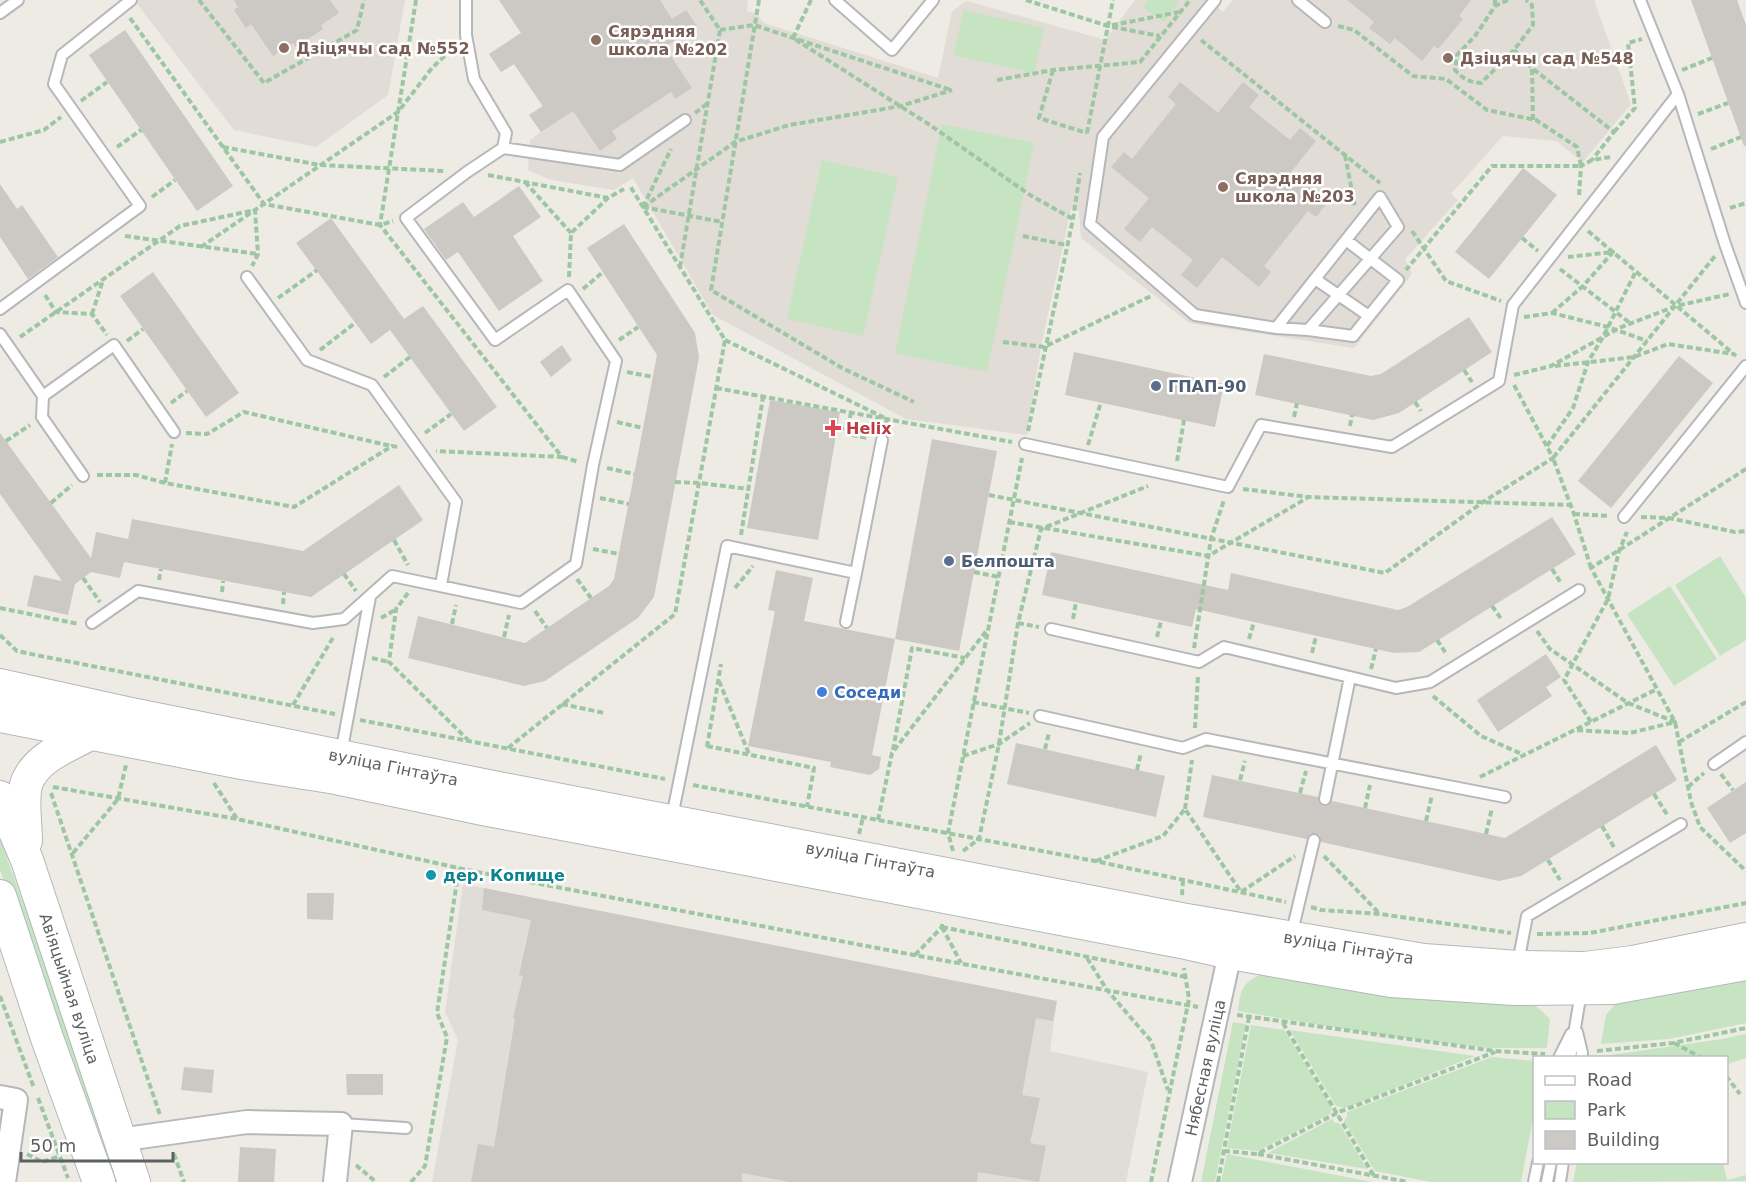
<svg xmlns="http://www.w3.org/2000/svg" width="1746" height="1182" font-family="'DejaVu Sans',sans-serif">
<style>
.industrial{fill:#e0ddd9}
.education{fill:#e1dcd5}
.green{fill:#c6e4c2}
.building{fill:#ccc8c4}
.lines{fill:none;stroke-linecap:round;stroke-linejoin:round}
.lane-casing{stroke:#b5b7bb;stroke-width:14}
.street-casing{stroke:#b5b7bb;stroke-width:26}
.secondary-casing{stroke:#b3b8bb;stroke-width:34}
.path{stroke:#9dc7a3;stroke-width:4;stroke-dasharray:6 3;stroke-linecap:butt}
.lane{stroke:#fff;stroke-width:10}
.street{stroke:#fff;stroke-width:22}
.secondary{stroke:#fff;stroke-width:32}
.education-dot{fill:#8d6e63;stroke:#fff;stroke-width:2}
.service-dot{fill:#5c6f8a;stroke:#fff;stroke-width:2}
.health-dot{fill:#e0444e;stroke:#fff;stroke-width:2}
.shop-dot{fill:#3f7fe0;stroke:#fff;stroke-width:2}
.culture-dot{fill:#0f9aa8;stroke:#fff;stroke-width:2}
.labels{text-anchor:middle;stroke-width:5;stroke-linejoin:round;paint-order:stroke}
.education-label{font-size:16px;font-weight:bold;fill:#785e54;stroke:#fff;text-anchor:start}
.service-label{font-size:16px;font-weight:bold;fill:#4e5e75;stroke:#fff;text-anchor:start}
.health-label{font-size:16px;font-weight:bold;fill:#be3a42;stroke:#fff;text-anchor:start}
.shop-label{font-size:16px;font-weight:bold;fill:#366cbe;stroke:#fff;text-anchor:start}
.street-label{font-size:16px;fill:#5c6164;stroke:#fff}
.culture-label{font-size:16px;font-weight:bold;fill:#0d838f;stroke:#fff;text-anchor:start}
</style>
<rect width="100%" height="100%" fill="#eeebe4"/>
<!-- industrial -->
<path class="industrial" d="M463,884L1057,1001L1050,1051L1148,1072L1126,1182H432L458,1040L445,1012Z"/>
<!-- education -->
<path class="education" d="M134,0H405L388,95L316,147L234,130Z
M499,0H748L747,11L756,13L764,23L938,78L952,11L967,1L1105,40L1135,0H1208L1223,12L1233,0H1594L1631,104L1583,162L1556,141L1503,136L1451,194L1458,200L1405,259L1412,274L1354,348L1189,323L1081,238L1079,211L1071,209L1041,346L1027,435L906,419L713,315L633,178L614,190L551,180L528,170L530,140L541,132L529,115L542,106L514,64L501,72L489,54L521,33Z"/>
<!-- green -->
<path class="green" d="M1148,0H1180L1164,22L1143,7Z
M964,10L1044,28L1034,73L953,55Z
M942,124L1034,143L987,372L895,353Z
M822,160L898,177L863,336L787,319Z
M1720,556L1746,598V640L1720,656L1675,585Z
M1670,586L1717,659L1674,686L1627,614Z
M0,839L125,1182H114L0,870Z
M1265,973L1389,994L1536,1006L1550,1019L1547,1048H1490L1392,1037L1238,1011C1241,988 1242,982 1265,973Z
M1746,978V1023L1669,1039L1601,1044L1606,1015L1615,1004Z
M1233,1022L1246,1024L1215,1182H1201Z
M1251,1025L1284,1030L1332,1108L1330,1114L1257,1151L1227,1148Z
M1290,1030L1475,1056L1345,1108L1336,1106Z
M1746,1034V1058L1727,1064L1726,1058L1597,1057L1722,1039Z
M1492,1057L1534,1061V1113L1521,1182H1431L1375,1171L1344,1121L1347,1117V1112Z
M1332,1119L1335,1123H1339L1367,1169L1268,1153Z
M1227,1154L1372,1182H1221Z
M1577,1162L1723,1163L1727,1180L1746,1175V1181L1573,1182Z"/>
<!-- building -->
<path class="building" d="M234,0H330L339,13L321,25L323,29L296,47L293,43L273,56L251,24L246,28L234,10L238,7Z
M499,0H660L672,19L686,10L697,26L665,47L692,88L675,99L671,92L612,131L617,139L600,151L573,111L541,132L529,115L543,106L514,64L501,72L489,54L521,33Z
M1347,0H1471L1459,16L1463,19L1438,49L1434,46L1422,61L1395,38L1390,44L1369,28L1374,22Z
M1691,0H1737L1746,25V146H1744Z
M125,30L233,186L197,211L89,55Z
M1180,82L1218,113L1243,82L1259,95L1249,107L1290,140L1300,128L1316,141L1291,172L1328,202L1316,217L1308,211L1264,266L1271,272L1259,287L1222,257L1197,288L1181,275L1193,260L1152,227L1140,242L1124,229L1149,198L1111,167L1124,152L1132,159L1176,104L1168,97Z
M1523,168L1557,195L1489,279L1455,252Z
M0,184L17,209L22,205L58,257L28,279L0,237Z
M519,186L541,217L513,236L543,281L499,311L458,252L446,260L424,229L463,202L474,217Z
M331,218L404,319L423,306L497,407L464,431L390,330L371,344L296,243Z
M624,224L695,333L699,357L654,597L638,618L545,681L524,686L408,658L418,616L525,643L609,586L614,579L657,355L587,248Z
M153,272L239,393L206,417L120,296Z
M1469,317L1492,352L1399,413L1373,420L1255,395L1264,354L1371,376L1381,374Z
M562,345L572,360L551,377L540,362Z
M1074,352L1224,384L1215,427L1065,395Z
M1679,356L1713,383L1611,508L1578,481Z
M770,400L840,412L818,540L747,528Z
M0,433L91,558L96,532L128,539L132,519L303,551L399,485L423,520L311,597L124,562L120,578L91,572L75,584L68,615L27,606L34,575L62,581L0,494Z
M932,439L997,451L959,651L895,639Z
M1552,517L1576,554L1419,652L1394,653L1196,609L1192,627L1042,595L1051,552L1228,590L1231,573L1398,610L1407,607Z
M776,570L813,578L804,621L895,639L872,755L881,757L879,769L870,775L830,767L831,762L748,746L775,611L768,610Z
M1546,654L1561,677L1546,687L1552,696L1498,732L1477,700Z
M1016,743L1165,776L1156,817L1007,784Z
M1656,745L1677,780L1521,876L1499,881L1321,842L1320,835L1315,833L1309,834L1307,839L1203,817L1212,775L1318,797V802L1323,806H1328L1332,801L1505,838Z
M1746,782V833L1730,843L1707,808Z
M484,888L1057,1001L1053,1021L1036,1018L1022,1095L1040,1098L1030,1143L1046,1146L1039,1182L978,1172L977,1182H789L742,1173V1182H471L478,1144L494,1147L515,1018H513L523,976L519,975L531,920L482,910Z
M307,893H334L333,920L307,919Z
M184,1067L214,1070L212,1093L181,1090Z
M346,1074H383V1095H347Z
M240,1147L276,1149L274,1182H238Z"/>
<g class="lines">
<!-- lane casing -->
<g class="lane-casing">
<path id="lane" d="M835,0L892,50L933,0
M1215,0L1103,137L1090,224L1195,315L1276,328L1380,197L1398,227L1308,330L1353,336L1398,280L1346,240
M1298,0L1325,22
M1640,0L1678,94L1725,244L1746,303
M0,13L18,0
M503,148L620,165L685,120
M247,277L307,360L372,385L456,502L441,585
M1315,279L1369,316
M0,309L140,206L54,84L62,55L131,0
M1276,328L1308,330
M0,334L43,396L42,417L83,476
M43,396L114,345L174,432
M1025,444L1228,487L1261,425L1392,447L1499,381L1513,305L1678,94
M1624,517L1746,366
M846,622L856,573
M92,623L138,591L313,623L344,619L392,576L521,603L576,564L593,465L616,361L568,290L495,340L406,218L467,172L503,148L506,133L474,79L466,35V0
M1051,629L1199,662L1224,647L1350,677
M1040,716L1183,748L1206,739L1505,797
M341,754L370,597
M1714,764L1746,742
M1325,799L1350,677L1396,688L1430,682L1579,590
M672,817L727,546L856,573L882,440
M1291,936L1314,840
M1518,963L1527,916L1681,824
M1577,1032L1582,1053L1581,1058
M1559,1058L1571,1034
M1570,1058L1581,992
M341,1124L406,1128
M1534,1182L1538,1162
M1547,1182L1551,1162
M1560,1182L1563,1162"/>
</g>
<!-- street casing -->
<g class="street-casing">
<g id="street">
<path d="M0,1097L16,1100L4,1182"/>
<path d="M119,1140L247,1122L341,1124L335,1182"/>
<path id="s1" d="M1180,1182L1230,953"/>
</g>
</g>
<!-- secondary casing -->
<g class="secondary-casing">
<g id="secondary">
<path id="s2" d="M0,685L127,713L488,786L1181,919L1424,960L1518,967L1585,968L1633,962L1746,939"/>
<path d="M0,716L247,764L336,778L483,809L1181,942L1230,953L1391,981L1514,989L1613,988L1746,964"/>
<path id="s3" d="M0,797L27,860L134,1182"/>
<path d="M26,841C26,824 22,802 26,785C34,758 68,746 90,734"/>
<path d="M0,896L47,1038L99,1182"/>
</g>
</g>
<!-- path -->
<path class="path" d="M199,0L264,83L357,30L364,0
M416,0L380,225L562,457L436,451
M759,0L711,290L842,368L914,402
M811,0L793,38L930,125L1030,195L1073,219
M1026,0L1108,26L1179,12
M1495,0V6
M1508,0L1495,6L1475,36L1457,55L1455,70C1463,79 1469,82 1481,83L1514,50L1533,25L1532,5L1526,0
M130,18L264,204L380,225L393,221
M1338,26L1354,30L1413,76L1446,79L1487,110L1536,120L1577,147L1581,166H1492L1406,270
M1112,27L1160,36
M720,30L754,25L951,90
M1201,40L1380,183
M1514,50L1532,68
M1053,70L1039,118L1087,133
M1682,70L1712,58
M997,80L1053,70L1140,62L1190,0
M81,101L107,82
M695,113L708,103
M1698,114L1728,103
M1533,120L1532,68L1614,132L1592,160
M1614,132L1635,108L1628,43L1642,39
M1087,133L1113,0
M0,142L44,130L61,117
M117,147L141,130
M223,147L320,165L444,171
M1711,149L1741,137
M1345,155L1355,207
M488,175L608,198
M525,182L571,233
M1579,195L1581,166L1592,160L1611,157
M152,197L175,180
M643,207L735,142L789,125L901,106L952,90
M643,207L671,149
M643,207L722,222
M1730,208L1746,203
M1412,231L1446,281L1501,301
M1588,231L1736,356
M125,236L258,254
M1023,236L1067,245
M1522,238L1538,251
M201,247L398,112L432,68L455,46
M680,267L720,30L700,0
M1560,269L1630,323
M569,277L571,233L608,198L624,189
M583,289L603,272
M45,295L56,312L92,314L107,335
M278,298L317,270
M1552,313L1583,286L1613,252L1568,257
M92,314L103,280
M1524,317L1552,313L1608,327L1647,341
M20,337L180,226L255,210L258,254L252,266
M619,340L638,327
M725,340L887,419L885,427
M127,341L143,329
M1003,342L1044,347L1151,296
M320,350L355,323
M1555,366L1634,357L1668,344L1733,354
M1464,370L1472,382
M627,372L653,377
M1514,375L1551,366L1619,328L1676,306L1730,294
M384,377L410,357
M716,388L1012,442
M1415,402L1421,411
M171,403L187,391
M851,412L847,434L868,438
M1294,417L1297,403
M617,422L643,428
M1350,426L1352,415
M838,428L848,430
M1028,431L1073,219L1080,173
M186,433L207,434L244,412L391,446
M425,433L451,414
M6,441L30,425
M1088,445L1101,402
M1547,446L1573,408L1588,362L1603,337L1636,271
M562,457L579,462
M1177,461L1184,420
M607,468L634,474
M1746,469L1591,568L1675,722L1691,802L1700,827L1746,871
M97,475H136L165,483L294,507L392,446L398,447
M675,482L699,483L749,489
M165,483L172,444
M1243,489L1308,497L1571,505
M989,495L1385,573L1483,502L1553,458L1513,383
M600,498L629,504
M51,503L72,485
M1574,514L1610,516
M1641,517L1669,518L1735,532L1746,531
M1009,522L1208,556L1307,498
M741,535L763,397
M394,540L408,565
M593,549L619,554
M1591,568L1574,514L1553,458L1715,256
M1552,569L1561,583
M974,572L999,577
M344,574L356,591
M83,578L100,602
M577,579L591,598
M159,580L161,569
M735,588L753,566
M222,592L223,581
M408,593L396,609L389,662L468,740
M283,604L284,592
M1492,606L1502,620
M0,608L79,624
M535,611L547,628
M381,618L395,610
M1073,619L1076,602
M1018,623L1039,627
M452,624L456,605
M1537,631L1550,649L1628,703L1675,722L1630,733L1574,730
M0,635L17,651L36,655L335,714
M504,637L509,615
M1157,637L1161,621
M1249,639L1254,622
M1437,640L1447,655
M1194,648L1211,539L1224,500
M1312,653L1316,636
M372,658L389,662
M1371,669L1376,649
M719,681L749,754
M1433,696L1481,736L1524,755
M973,702L1029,713
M562,704L604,713
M293,705L334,636
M360,720L665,779
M1591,722L1564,680L1608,599L1619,551L1627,532
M1195,728L1198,676
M1679,742L1746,702
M707,746L814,768L807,807
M707,747L721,664
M508,748L675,614L725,340L630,186
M1045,749L1049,733
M893,750L912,648L965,658
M963,756L999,744L1030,723
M1137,770L1141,753
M1721,774L1733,790
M1480,777L1657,689
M1240,780L1245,761
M214,783L237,819
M693,785L1095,861L1286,902
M53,787L237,819L472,871L914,955L1198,1007
M1688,787L1704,773
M51,793L160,1115
M1300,793L1306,771
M1654,794L1668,816
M1365,808L1370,785
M1185,809L1192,760
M878,820L892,753L987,630
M1426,821L1432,795
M1602,826L1615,849
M859,834L863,817
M1486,834L1492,808
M953,851L948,833L1022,458
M963,851L979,839L999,744L1018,623L1041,529L1148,486
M73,853L118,799L126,765
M1324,856L1379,913
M1548,860L1560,880
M1096,861L1163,836L1185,809L1241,892L1295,856
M1182,895L1183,880
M1311,907L1321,910L1380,914L1511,933
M942,927L1186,977
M942,927L961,963
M1537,934L1590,933L1746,903
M915,955L942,927V922
M1087,958L1107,990L1151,1041L1168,1090
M0,996L34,1088
M1237,1015L1495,1051L1545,1054
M1283,1023L1374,1176
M1674,1043L1702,1058
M1597,1051L1673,1043L1746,1028
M1726,1076L1740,1094
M38,1098L68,1178
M1224,1151L1257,1154L1339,1112L1495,1052
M27,1154L42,1162L60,1156
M174,1154L184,1182
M1258,1154L1408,1182
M356,1165L376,1182
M411,1182L425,1166L447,1037L437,1013L459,868
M1151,1182L1189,999L1184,968
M1218,1182L1249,1017"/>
<!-- lane -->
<use href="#lane" class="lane"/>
<!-- street -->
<use href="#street" class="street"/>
<!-- secondary -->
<use href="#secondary" class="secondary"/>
</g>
<!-- markers -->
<g class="education-dot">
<circle cx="596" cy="40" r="6"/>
<circle cx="284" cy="48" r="6"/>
<circle cx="1448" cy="58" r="6"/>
<circle cx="1223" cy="187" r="6"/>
</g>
<g class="service-dot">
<circle cx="1156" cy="386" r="6"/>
<circle cx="949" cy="561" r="6"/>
</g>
<path class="health-dot" d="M830 419h6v6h6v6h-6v6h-6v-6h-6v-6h6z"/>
<circle class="shop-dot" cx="822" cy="692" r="6"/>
<circle class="culture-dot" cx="431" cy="875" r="6"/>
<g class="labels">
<!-- education labels -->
<g class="education-label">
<text x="608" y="37">Сярэдняя<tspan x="608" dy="18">школа №202</tspan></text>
<text x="296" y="54">Дзіцячы сад №552</text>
<text x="1460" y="64">Дзіцячы сад №548</text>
<text x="1235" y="184">Сярэдняя<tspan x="1235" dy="18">школа №203</tspan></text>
</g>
<!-- service labels -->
<g class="service-label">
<text x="1168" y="392">ГПАП-90</text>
<text x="961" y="567">Белпошта</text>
</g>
<!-- health labels -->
<g class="health-label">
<text x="846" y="434">Helix</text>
</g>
<!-- shop labels -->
<g class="shop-label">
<text x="834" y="698">Соседи</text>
</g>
<!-- street labels -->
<g class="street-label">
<text dy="6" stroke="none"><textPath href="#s2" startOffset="402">вуліца Гінтаўта</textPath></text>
<text dy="6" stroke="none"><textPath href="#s2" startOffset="888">вуліца Гінтаўта</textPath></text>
<text dy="6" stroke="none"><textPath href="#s2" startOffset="1374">вуліца Гінтаўта</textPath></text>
<text dy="6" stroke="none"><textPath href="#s3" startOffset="204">Авіяцыйная вуліца</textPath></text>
<text dy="6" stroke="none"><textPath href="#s1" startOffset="117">Нябесная вуліца</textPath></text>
</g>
<!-- culture labels -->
<g class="culture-label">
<text x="443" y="881">дер. Копище</text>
</g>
</g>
<!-- legend -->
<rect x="1533" y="1056" width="195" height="108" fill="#ffffff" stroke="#bec0c1" stroke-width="1.5"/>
<rect x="1545" y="1076" width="30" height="9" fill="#ffffff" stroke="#bec0c1" stroke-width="1.5"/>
<text x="1587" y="1086" font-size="18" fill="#5c6164">Road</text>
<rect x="1545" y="1101" width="30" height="18" fill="#c6e4c2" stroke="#bec0c1" stroke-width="1.5"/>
<text x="1587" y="1116" font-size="18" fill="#5c6164">Park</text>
<rect x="1545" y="1131" width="30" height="18" fill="#ccc8c4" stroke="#bec0c1" stroke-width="1.5"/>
<text x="1587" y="1146" font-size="18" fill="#5c6164">Building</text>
<!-- scale -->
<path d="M21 1152v9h152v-9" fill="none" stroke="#5c6164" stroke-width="3"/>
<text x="30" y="1152" font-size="18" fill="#5c6164" stroke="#ffffff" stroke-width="4.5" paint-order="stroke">50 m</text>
</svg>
